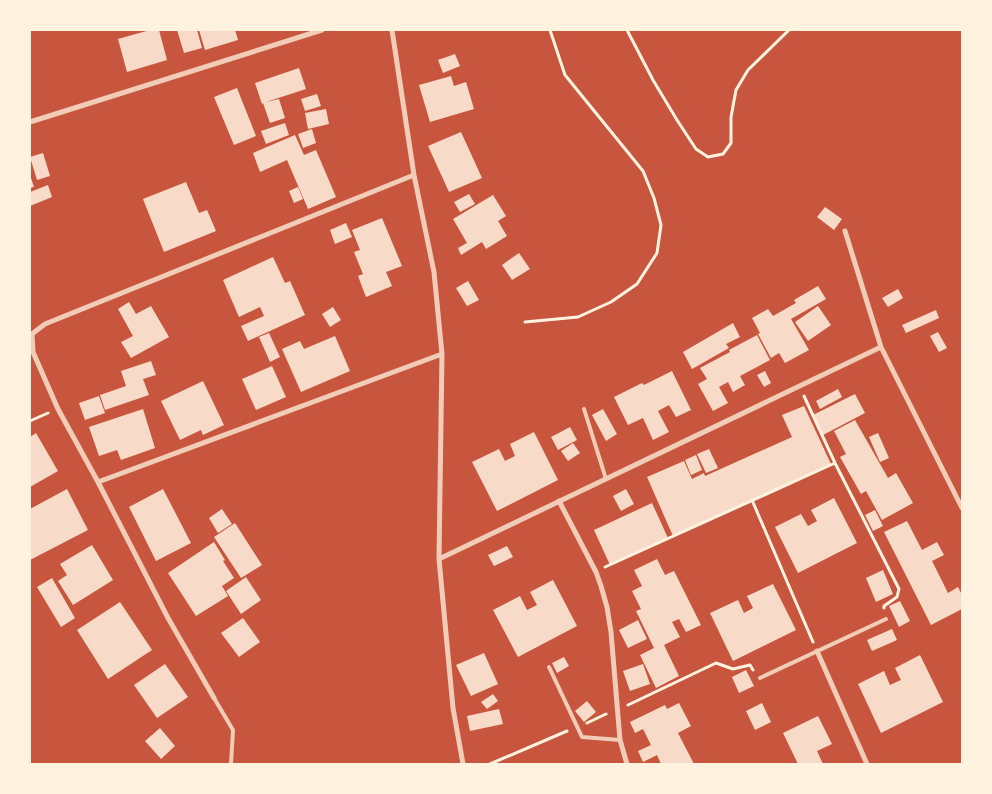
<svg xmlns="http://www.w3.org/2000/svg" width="992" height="794" font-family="'Sofia Sans Condensed',sans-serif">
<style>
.building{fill:#f7dbc8}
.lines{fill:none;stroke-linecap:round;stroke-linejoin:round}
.path{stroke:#fff3e0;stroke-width:3}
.service{stroke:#f1ccb7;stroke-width:4}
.minor{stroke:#f1ccb7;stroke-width:5}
</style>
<rect width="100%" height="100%" fill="#c8553d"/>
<!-- building -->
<path class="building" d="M150,30H159L167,60L127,72L118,39Z
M177,30H197L202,48L184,53Z
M199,30H235L238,40L205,50Z
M455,54L460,66L443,73L438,60Z
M299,68L306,89L266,102L279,99L285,118L270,123L263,103L262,104L255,83Z
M451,76L454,86L466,82L474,109L430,122L419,85Z
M237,88L256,136L234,145L214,97Z
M317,94L321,106L305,111L301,99Z
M326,109L329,124L308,129L305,113Z
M285,123L289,135L266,144L261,131Z
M312,129L316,143L303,148L298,134Z
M461,132L482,178L449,192L428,146Z
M295,135L304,155L316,150L336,197L308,209L287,160L260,172L253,153Z
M43,153L50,176L37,180L30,157Z
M30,175L34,187L30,188Z
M186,182L199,213L207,210L216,231L164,252L143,199Z
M48,185L52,197L30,206V192Z
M298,187L303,199L294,203L289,191Z
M469,194L475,204L460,212L454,202Z
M493,195L506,216L498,221L507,236L486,249L482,242L461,255L458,248L467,243L453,219Z
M825,207L842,219L834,230L817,217Z
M382,218L402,266L386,272L392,286L366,297L358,276L363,274L354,252L360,250L352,230Z
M346,223L352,237L335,244L330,230Z
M519,253L530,269L512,280L502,265Z
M273,257L285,283L290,281L305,315L248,341L241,326L264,316L260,307L239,317L223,280Z
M468,281L479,300L467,306L456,288Z
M818,286L826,299L791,319L809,350L785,363L779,353L771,358L758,334L760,333L752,318L768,309L773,316L796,303L794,300Z
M898,289L903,298L888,307L882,298Z
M129,302L136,314L151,306L169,337L131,358L121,342L133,336L118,309Z
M818,306L831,325L808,341L795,322Z
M333,307L341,320L330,327L322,314Z
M936,310L939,318L906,333L902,325Z
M733,323L740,337L726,344L729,348L692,369L683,352Z
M938,332L947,348L939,352L930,336Z
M269,333L280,357L270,362L259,337Z
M757,335L770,360L740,376L745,385L733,392L728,382L719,387L728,403L713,411L698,384L707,379L700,368L730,352L729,350Z
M335,336L350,371L301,392L282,349L300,341L304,349Z
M151,361L156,375L143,379L149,395L105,410L100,395L126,386L121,371Z
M272,366L286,397L256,410L242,379Z
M672,371L691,410L676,417L669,405L658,411L669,432L653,440L643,418L628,425L614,397L642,383L644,385Z
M765,371L771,383L764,387L757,375Z
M203,381L224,425L203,435L201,430L180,440L161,401Z
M838,389L842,397L820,409L816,401Z
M855,394L865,413L823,435L813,415Z
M99,396L105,413L85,420L79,403Z
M804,406L831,464L673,536L647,477L684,461L692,479L704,473L705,476L792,437L782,415Z
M143,409L155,448L121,460L117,450L99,456L89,427Z
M603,409L617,434L606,441L592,415Z
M855,420L888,478L896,473L913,503L882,520L866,491L861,494L840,457L846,454L834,431Z
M570,427L577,440L558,450L551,437Z
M534,432L558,480L497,511L472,462L499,449L505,461L515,456L510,444Z
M36,433L58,471L30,487V437Z
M878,433L889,458L880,462L869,437Z
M573,443L580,453L568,461L561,451Z
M709,449L718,468L706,473L697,454Z
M696,455L702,470L691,475L685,460Z
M67,489L88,530L30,560V509Z
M163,489L191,543L156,561L129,507Z
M626,489L634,504L621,511L613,496Z
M834,498L857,543L798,573L775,527L801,514L808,526L817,521L811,510Z
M652,503L668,538L610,565L594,530Z
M222,509L232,524L218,533L209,518Z
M875,510L883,526L873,531L865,515Z
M907,521L922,550L937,542L944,555L932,561L948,593L958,587L962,595V609L931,625L884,532Z
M235,523L262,565L241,578L214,537Z
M214,542L225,560L223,561L234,578L222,586L228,596L196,616L168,573Z
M92,545L113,580L73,605L58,581L67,575L60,564Z
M507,546L513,557L494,566L488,555Z
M657,559L665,575L674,571L701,625L686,632L679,619L672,622L680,637L664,645L679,676L656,688L640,655L654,648L636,611L641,609L632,591L642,586L634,570Z
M883,570L893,594L876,602L866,578Z
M246,577L261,600L241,614L226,591Z
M52,578L75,618L61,627L37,587Z
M553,580L577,626L518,657L493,610L520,596L527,610L537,605L530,592Z
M773,584L796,630L733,661L710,613L738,600L744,613L753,608L747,596Z
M900,601L910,621L899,627L889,606Z
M120,602L152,650L108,679L77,630Z
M243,618L260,642L239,657L221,633Z
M638,620L647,639L628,648L619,630Z
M892,629L897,640L872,651L867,640Z
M484,653L498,684L471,696L456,665Z
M920,655L943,702L881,733L858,684L884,671L890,685L901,680L895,668Z
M564,657L569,666L557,673L552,663Z
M165,664L188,697L157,718L134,685Z
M643,664L650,684L630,691L623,671Z
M746,670L754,686L739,693L732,677Z
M493,694L498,701L487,709L481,702Z
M587,701L596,712L584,722L575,711Z
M679,703L691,726L678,733L694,764H661L657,755L643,762L638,751L651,745L643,729L635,733L630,722L665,705L667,709Z
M762,703L771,722L755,730L746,711Z
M499,709L503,724L470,731L467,716Z
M818,716L832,744L817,751L823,764H798L783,733Z
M160,728L175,746L161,759L145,741Z"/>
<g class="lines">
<!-- path -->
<path class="path" d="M627,30L653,80L677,120L696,149L708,157L723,154L731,143V117L736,90L748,70L789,30
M525,322L578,317L611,302L637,284L657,253L661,225L654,198L643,171L565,75L550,30
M804,396L835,463L899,589L897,597L884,606V608
M30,421L48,413
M752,500L813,642
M605,567L835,463
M628,705L716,663L733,669L750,665L753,670
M587,723L606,714
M490,764L567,731"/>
<!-- service -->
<path class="service" d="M584,409L606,479
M549,667L582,737L620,740
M760,678L886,619
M214,698L233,730L231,764"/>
<!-- minor -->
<path class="minor" d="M392,30L414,175L434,272L442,354L439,559L453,708L463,764
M30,122L322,30
M845,231L881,347L962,508
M98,482L442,354
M559,501L596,572L601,586L607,607L611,632L620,740L627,764
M439,559L881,347
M817,651L867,764
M214,698L168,618L98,482L58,409L33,352L32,334L45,324L414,175"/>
</g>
<!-- border -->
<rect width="992" height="794" fill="none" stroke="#fff3e0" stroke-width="62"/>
</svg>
